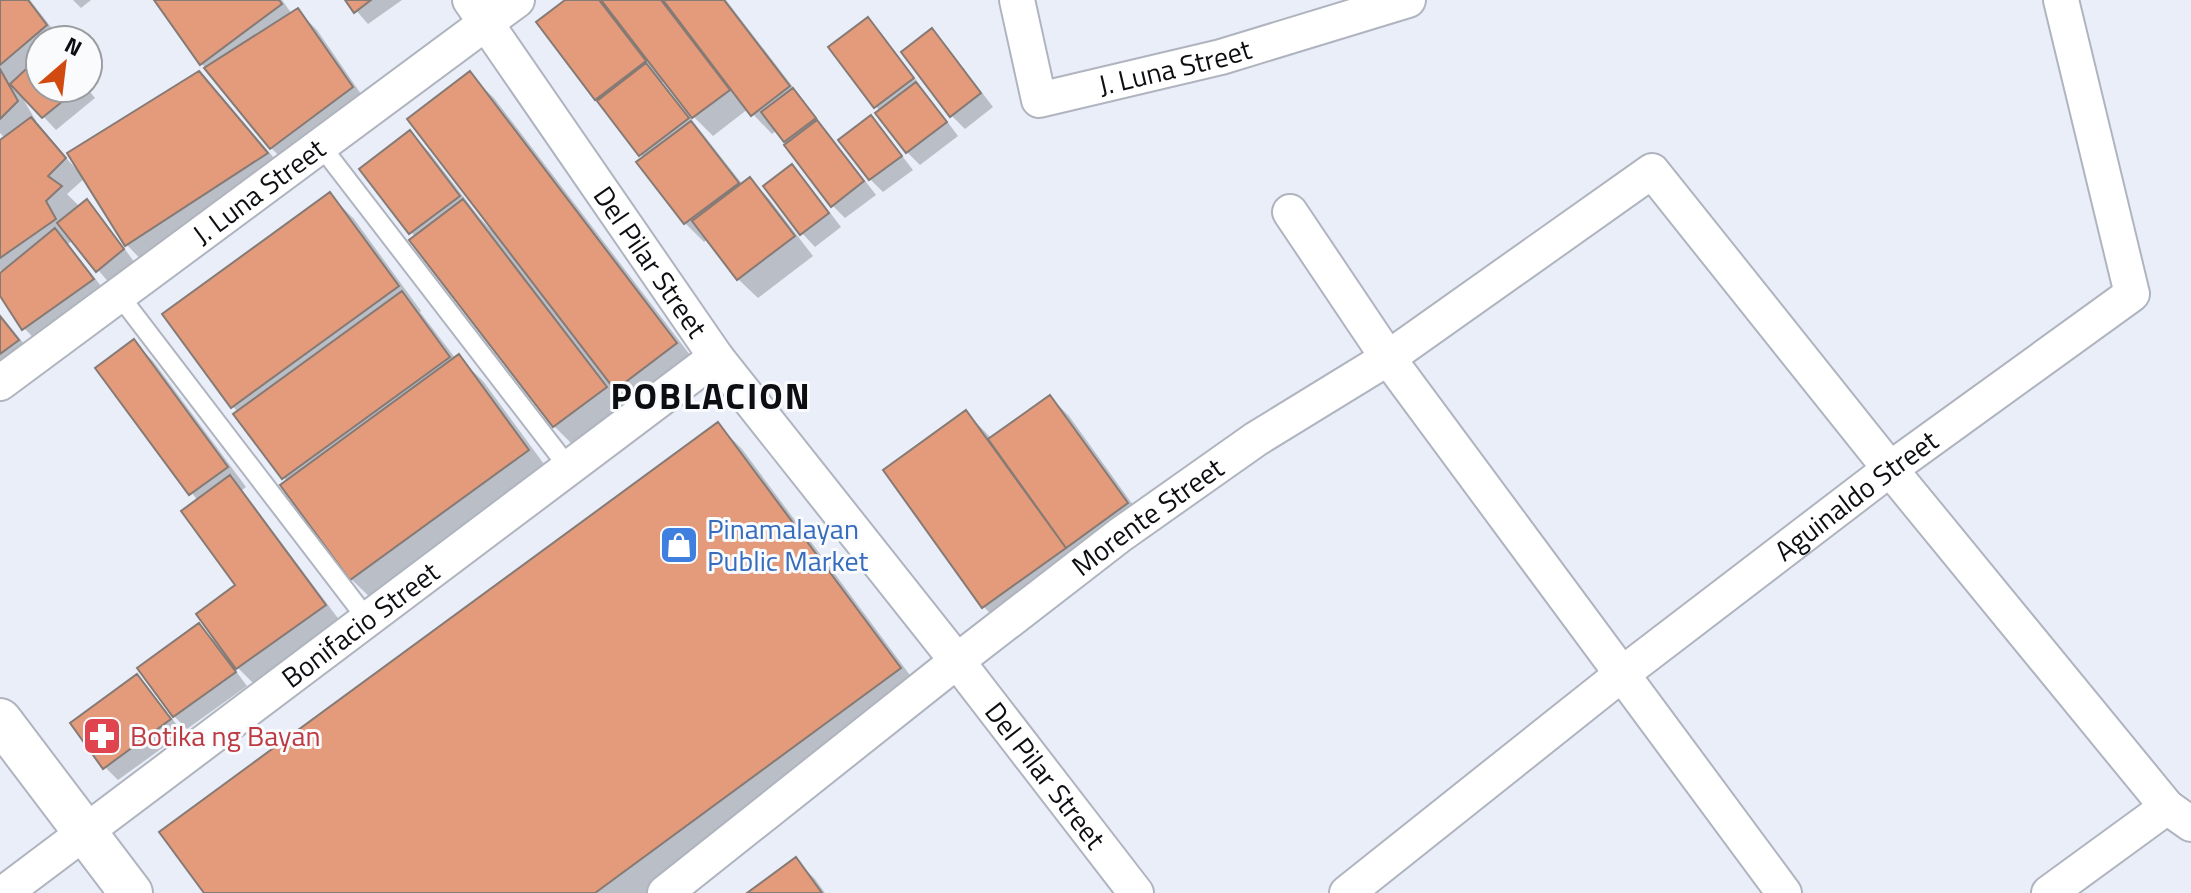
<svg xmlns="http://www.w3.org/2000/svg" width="2191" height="893" font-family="'Titillium Web',sans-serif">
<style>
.shadow{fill:#0003}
.building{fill:#e49b7b;stroke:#867a75;stroke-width:2}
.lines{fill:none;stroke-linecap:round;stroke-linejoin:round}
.service-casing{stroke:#afb4bf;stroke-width:22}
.minor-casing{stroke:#afb4bf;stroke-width:38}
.tertiary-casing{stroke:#afb4bf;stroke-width:46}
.service{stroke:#fff;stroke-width:18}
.minor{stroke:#fff;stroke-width:34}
.tertiary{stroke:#fff;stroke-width:42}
.labels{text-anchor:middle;stroke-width:6;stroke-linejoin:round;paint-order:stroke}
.street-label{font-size:28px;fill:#0c0e11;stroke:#fafbfd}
.shop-label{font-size:28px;fill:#366cbe;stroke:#fafbfd;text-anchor:start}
.health-label{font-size:28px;fill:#be3a42;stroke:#fafbfd;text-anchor:start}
.district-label{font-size:36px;font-weight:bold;letter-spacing:2px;fill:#0c0e11;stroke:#fafbfd}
</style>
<rect width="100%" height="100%" fill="#e9eef9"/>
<!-- shadow -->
<path class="shadow" d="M0,0H30L61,40H40V88H87L95,98L56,130L24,96L22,97L36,121L34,123L79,172L199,74L223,98L291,178L151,270L127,245L85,178L67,194L80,207L86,201L99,214L135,263L110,284L73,240L68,244L112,300L43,348L24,328L0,292V275L3,273L0,270V139L2,141L6,139L0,133Z
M73,0H91L81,8Z
M156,0H282L292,14L297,10L317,30L370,107L291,167L271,148L202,64Z
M347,0H402L368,24Z
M568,0H600L603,3L604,0H726L876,195L845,218L832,205L777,130L772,134L748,109L713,136L694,117L665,80L662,82L743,185L750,180L769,199L813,256L758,298L738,279L708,239L704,242L685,223L644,158L596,98Z
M868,20L881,33L958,136L920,165L907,152L876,106Z
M932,30L945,44L993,107L965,129L952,116Z
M469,74L494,98L700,368L640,413L612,385L610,387L629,412L578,450L554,426L415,237L362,169L410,133L429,152L479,217L490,229L492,227Z
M870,118L883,131L913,170L883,192L870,179L840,140Z
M792,167L805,180L841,227L815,247L802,233Z
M330,195L354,219L421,311L420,312L456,359L458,357L483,381L552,475L376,603L351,579L287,482L233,406Z
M0,314L37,360L0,386Z
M134,342L153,361L246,487L242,490L343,625L257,687L234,664L232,666L247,686L187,729L174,716L199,625L216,642L218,640L238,585L198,501L98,368Z
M1050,397L1069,416L1146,523L1008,631L984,607L885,470L966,412L992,439Z
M717,424L742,449L924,694L652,893H207Z
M137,677L150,690L183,733L118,780L105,767Z
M796,860L815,879L825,893H750Z"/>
<!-- building -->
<path class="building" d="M0,0H28L47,25L0,65Z
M154,0H279L282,4L200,65Z
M345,0H371L354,13Z
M565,0H599L646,61L595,100L536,22Z
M601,0H661L730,90L692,118Z
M663,0H724L790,86L751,116Z
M298,8L353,87L270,149L204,68Z
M868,17L914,78L874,108L828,47Z
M932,28L981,93L950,117L901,52Z
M40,56V88H79L42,118L10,84Z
M646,63L689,118L639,156L597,101Z
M0,69L18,101L0,119Z
M199,71L268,153L125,246L67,153Z
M470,71L677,343L615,390L407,119Z
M916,82L947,122L906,153L875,113Z
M793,88L816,118L784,142L761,112Z
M871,115L902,156L869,180L838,140Z
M31,117L66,158L48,176L62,186L46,201L56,219L0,258V140Z
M817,120L864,181L831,207L784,145Z
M691,121L739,183L684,224L636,162Z
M410,130L460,196L409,234L359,169Z
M792,164L829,213L800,235L763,186Z
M750,177L795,236L737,280L692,221Z
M330,192L399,286L231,408L162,314Z
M87,199L124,249L96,272L57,223Z
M463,199L607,387L553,427L409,240Z
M55,228L94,279L22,330L0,296V273Z
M402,291L450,357L282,479L233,414Z
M0,316L19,340L0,354Z
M134,339L228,467L189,495L95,368Z
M459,354L529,450L350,580L280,485Z
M1050,395L1128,503L1066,548L988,439Z
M966,410L1066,548L982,608L883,470Z
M718,422L901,668L595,893H204L159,832Z
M230,475L326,605L236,669L196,614L235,585L181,511Z
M199,623L236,672L173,717L137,668Z
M137,674L171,719L103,769L70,723Z
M796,857L822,893H747Z"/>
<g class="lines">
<!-- service casing -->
<g class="service-casing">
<path id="service" d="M321,146L569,468
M119,295L367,619"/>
</g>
<!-- minor casing -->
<g class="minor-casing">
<g id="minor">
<path id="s1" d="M470,0L716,357L957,661L1136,893"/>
<path id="s2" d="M1017,0L1039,100L1221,57L1408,0"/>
<path d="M1290,212L1388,358L1784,893"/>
<path id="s3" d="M0,383L517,0"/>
<path id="s4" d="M4,893L716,357"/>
<path id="s5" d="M665,893L957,661L1120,535L1256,439L1388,358L1652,171L1890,469L2167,807L2191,824"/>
<path id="s6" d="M1347,893L1622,674L1890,469L2132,294L2061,0"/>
<path d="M2049,893L2167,807"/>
</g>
</g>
<!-- tertiary casing -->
<g class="tertiary-casing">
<path id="tertiary" d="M0,720L131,893"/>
</g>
<!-- service -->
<use href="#service" class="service"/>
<!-- minor -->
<use href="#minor" class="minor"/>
<!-- tertiary -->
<use href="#tertiary" class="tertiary"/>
</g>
<!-- icons -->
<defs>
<g id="shop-square" transform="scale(2)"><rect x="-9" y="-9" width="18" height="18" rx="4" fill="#3f7fe0" stroke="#fafbfd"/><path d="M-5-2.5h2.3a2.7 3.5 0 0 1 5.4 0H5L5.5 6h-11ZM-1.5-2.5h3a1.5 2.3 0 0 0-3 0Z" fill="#fff"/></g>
<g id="pharmacy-square" transform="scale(2)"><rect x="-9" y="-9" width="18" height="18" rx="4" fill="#e0444e" stroke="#fafbfd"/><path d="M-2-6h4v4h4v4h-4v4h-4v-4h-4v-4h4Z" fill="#fff"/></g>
</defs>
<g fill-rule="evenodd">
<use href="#shop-square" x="679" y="545"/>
<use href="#pharmacy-square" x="102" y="736"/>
</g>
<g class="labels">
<!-- street labels -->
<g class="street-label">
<text dy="10" stroke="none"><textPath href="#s2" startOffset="242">J. Luna Street</textPath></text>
<text dy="10" stroke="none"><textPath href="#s3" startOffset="322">J. Luna Street</textPath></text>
<text dy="10" stroke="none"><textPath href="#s1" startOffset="318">Del Pilar Street</textPath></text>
<text dy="10" stroke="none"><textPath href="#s6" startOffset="646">Aguinaldo Street</textPath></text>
<text dy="10" stroke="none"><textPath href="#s5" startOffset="612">Morente Street</textPath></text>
<text dy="10" stroke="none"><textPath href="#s4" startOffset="446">Bonifacio Street</textPath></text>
<text dy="10" stroke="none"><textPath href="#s1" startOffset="966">Del Pilar Street</textPath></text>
</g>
<!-- shop labels -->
<g class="shop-label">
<text x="707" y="539">Pinamalayan<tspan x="707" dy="32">Public Market</tspan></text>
</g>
<!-- health labels -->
<g class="health-label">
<text x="130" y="746">Botika ng Bayan</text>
</g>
<!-- district labels -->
<g class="district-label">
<text x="711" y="409">POBLACION</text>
</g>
</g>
<!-- north arrow -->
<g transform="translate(64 64) rotate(28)"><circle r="38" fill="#fafbfd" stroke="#9b9c9f" stroke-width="2"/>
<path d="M0-6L14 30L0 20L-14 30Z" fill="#d14b10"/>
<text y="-12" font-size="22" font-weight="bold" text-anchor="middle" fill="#0c0e11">N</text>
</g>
</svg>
